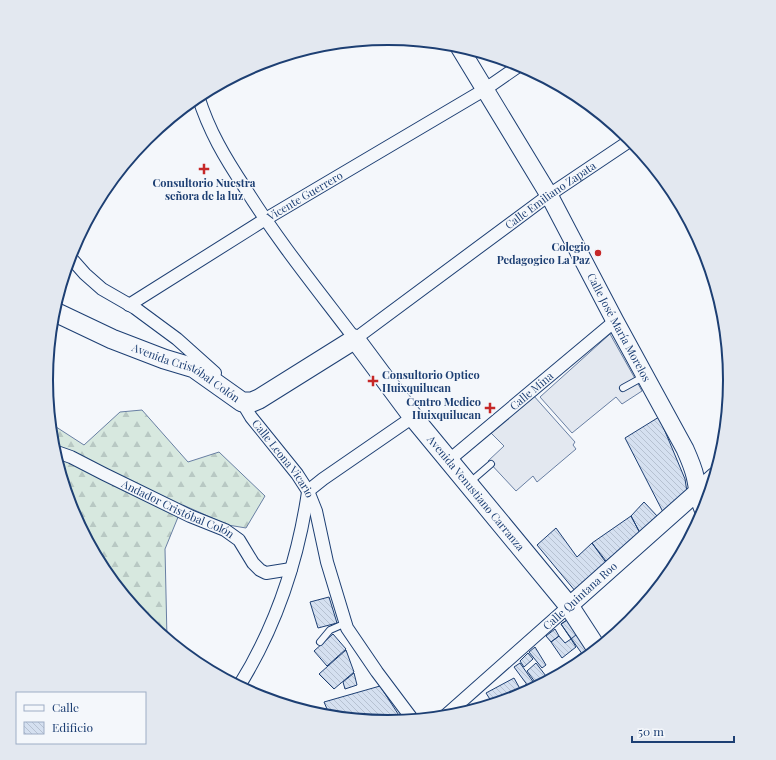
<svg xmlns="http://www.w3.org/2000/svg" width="776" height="760" font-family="'Playfair Display',serif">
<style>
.forest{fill:url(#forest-firs);stroke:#687fa3}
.parking{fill:#e3e8f0;stroke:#687fa3}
.building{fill:url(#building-back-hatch);stroke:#1d3f73}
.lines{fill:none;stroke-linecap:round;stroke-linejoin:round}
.service-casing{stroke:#1d3f73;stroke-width:8}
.minor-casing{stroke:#1d3f73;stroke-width:14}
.secondary-casing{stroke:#1d3f73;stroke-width:19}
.primary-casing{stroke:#1d3f73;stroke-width:21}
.service{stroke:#f4f7fb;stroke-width:6}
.minor{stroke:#f4f7fb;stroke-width:12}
.secondary{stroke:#f4f7fb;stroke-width:17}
.primary{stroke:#f4f7fb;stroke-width:19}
.wall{stroke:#1d3f73;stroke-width:2}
.poi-dot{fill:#c62828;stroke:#f4f7fb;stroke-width:1.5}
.labels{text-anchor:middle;stroke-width:3;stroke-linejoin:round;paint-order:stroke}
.poi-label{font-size:11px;font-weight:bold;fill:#1d3f73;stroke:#f4f7fb;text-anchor:end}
.street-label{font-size:11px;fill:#1d3f73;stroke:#f4f7fb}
.rim{fill:none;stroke:#1d3f73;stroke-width:2}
</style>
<defs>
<pattern id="forest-firs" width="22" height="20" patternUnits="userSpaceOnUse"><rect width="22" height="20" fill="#d7e8df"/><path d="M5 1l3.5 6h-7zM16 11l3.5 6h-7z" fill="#b8c8c3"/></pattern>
<pattern id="building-back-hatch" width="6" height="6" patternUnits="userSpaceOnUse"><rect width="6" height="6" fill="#d5e0f0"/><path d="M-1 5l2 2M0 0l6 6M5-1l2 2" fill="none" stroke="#b6c1d1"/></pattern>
</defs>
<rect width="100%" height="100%" fill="#f4f7fb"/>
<!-- forest -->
<path class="forest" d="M142,410L188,462L219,452L265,496L246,528L228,525L183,505L165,549L167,639L146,622L104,570L72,511L53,446L50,423L84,445L120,412Z"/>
<!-- parking -->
<path class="parking" d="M610,334L642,391L622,404L616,397L572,433L540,397Z
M533,395L575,442L573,445L576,449L537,482L533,476L516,491L488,461L504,446L490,432Z"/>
<!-- building -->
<path class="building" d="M659,417L685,479L687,492L664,514L625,438Z
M644,502L658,517L640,533L631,516Z
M631,516L640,533L606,561L592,543Z
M556,528L577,557L592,543L607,564L576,592L537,545Z
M329,597L337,623L318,628L310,602Z
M567,620L590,654L585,658L561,624Z
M567,620L577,634L571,639L561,624Z
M555,629L559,636L551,642L546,636Z
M333,634L346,649L327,666L314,651Z
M559,636L565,643L571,639L576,647L562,658L551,642Z
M535,647L546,665L542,668L529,652Z
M346,650L354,672L334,689L319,674Z
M528,653L533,659L524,667L520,661Z
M581,653L585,659L572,668L569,663Z
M520,663L534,683L528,686L514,667Z
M536,663L549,680L538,686L527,671Z
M354,673L357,685L345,689L343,682Z
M514,678L523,694L493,704L486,693Z
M380,686L402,720L388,722L330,716L324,702Z"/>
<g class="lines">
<!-- service casing -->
<g class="service-casing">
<path id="service" d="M623,388L643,377
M469,483L491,464
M320,642L330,630L346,623"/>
</g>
<!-- minor casing -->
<g class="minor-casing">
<g id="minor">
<path id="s1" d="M198,96C209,131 225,158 245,188C278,241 317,289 355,339L549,195L631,140"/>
<path d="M70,257L85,274L102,289L135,308L177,339L215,373"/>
<path id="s2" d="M129,305L264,220L484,90L520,65"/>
<path id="s3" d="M239,397L251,417L297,474L308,491L316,511L327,562L347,628L377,672L413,720"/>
<path id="s4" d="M54,451L71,457L104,474L190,516L225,530L239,540L253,563L260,570L266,573L291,569"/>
<path id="s5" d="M448,461L615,321"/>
<path d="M308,491L323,479L413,417"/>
<path d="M239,686C275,628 298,560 308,492"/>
<path d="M445,716L569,606"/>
</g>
</g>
<!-- secondary casing -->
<g class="secondary-casing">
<g id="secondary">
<path id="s6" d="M458,45L549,195L615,321L685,449C689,458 693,467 695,476C698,488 698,501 704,511"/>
<path d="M569,606L715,476"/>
</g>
</g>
<!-- primary casing -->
<g class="primary-casing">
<g id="primary">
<path id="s7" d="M53,311L112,339L164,359L194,368L242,402H252L259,399L355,339L413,417L569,606L597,649"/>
</g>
</g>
<!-- service -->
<use href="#service" class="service"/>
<!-- minor -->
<use href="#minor" class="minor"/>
<!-- secondary -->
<use href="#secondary" class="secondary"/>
<!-- primary -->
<use href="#primary" class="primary"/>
<!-- wall -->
<path class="wall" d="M526,685L530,690"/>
</g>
<!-- markers -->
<g class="poi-dot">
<path d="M202 163h4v4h4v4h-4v4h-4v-4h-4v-4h4z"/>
<circle cx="598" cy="253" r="4"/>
<path d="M371 375h4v4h4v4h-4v4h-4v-4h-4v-4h4z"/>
<path d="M488 402h4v4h4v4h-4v4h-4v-4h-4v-4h4z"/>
</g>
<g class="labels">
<!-- poi labels -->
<g class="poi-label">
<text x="204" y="187" text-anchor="middle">Consultorio Nuestra<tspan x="204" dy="13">señora de la luz</tspan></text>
<text x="590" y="251">Colegio<tspan x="590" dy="13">Pedagogico La Paz</tspan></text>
<text x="382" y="379" text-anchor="start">Consultorio Optico<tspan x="382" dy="13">Huixquilucan</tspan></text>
<text x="481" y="406">Centro Medico<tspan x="481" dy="13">Huixquilucan</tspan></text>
</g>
<!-- street labels -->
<g class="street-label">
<text dy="4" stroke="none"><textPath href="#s2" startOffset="207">Vicente Guerrero</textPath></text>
<text dy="4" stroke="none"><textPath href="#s1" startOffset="533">Calle Emiliano Zapata</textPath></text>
<text dy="4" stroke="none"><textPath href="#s6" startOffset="325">Calle José María Morelos</textPath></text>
<text dy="4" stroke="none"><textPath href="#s7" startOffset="147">Avenida Cristóbal Colón</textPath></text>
<text dy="4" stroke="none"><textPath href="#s5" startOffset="109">Calle Mina</textPath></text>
<text dy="4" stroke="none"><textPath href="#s3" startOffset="76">Calle Leona Vicario</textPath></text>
<text dy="4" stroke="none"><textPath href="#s7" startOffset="538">Avenida Venustiano Carranza</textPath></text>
<text dy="4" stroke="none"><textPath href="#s4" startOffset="137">Andador Cristóbal Colón</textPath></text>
<text transform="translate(580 596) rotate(-42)" y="4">Calle Quintana Roo</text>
</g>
</g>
<!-- crop -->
<path d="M0 0H776V760H0ZM53 380a335 335 0 1 1 670 0a335 335 0 1 1-670 0Z" fill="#e3e8f0" fill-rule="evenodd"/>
<path class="rim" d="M53 380a335 335 0 1 1 670 0a335 335 0 1 1-670 0Z"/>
<!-- legend -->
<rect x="16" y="692" width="130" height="52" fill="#f4f7fb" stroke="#9eadc5"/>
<rect x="24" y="705" width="20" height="6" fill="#f4f7fb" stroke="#9eadc5"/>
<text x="52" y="712" font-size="12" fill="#1d3f73">Calle</text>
<rect x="24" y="722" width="20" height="12" fill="url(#building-back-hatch)" stroke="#9eadc5"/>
<text x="52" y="732" font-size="12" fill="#1d3f73">Edificio</text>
<!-- scale -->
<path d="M632 736v6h102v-6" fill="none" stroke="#1d3f73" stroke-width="2"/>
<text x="638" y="736" font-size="12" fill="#1d3f73" stroke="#f4f7fb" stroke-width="3" paint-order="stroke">50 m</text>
</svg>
